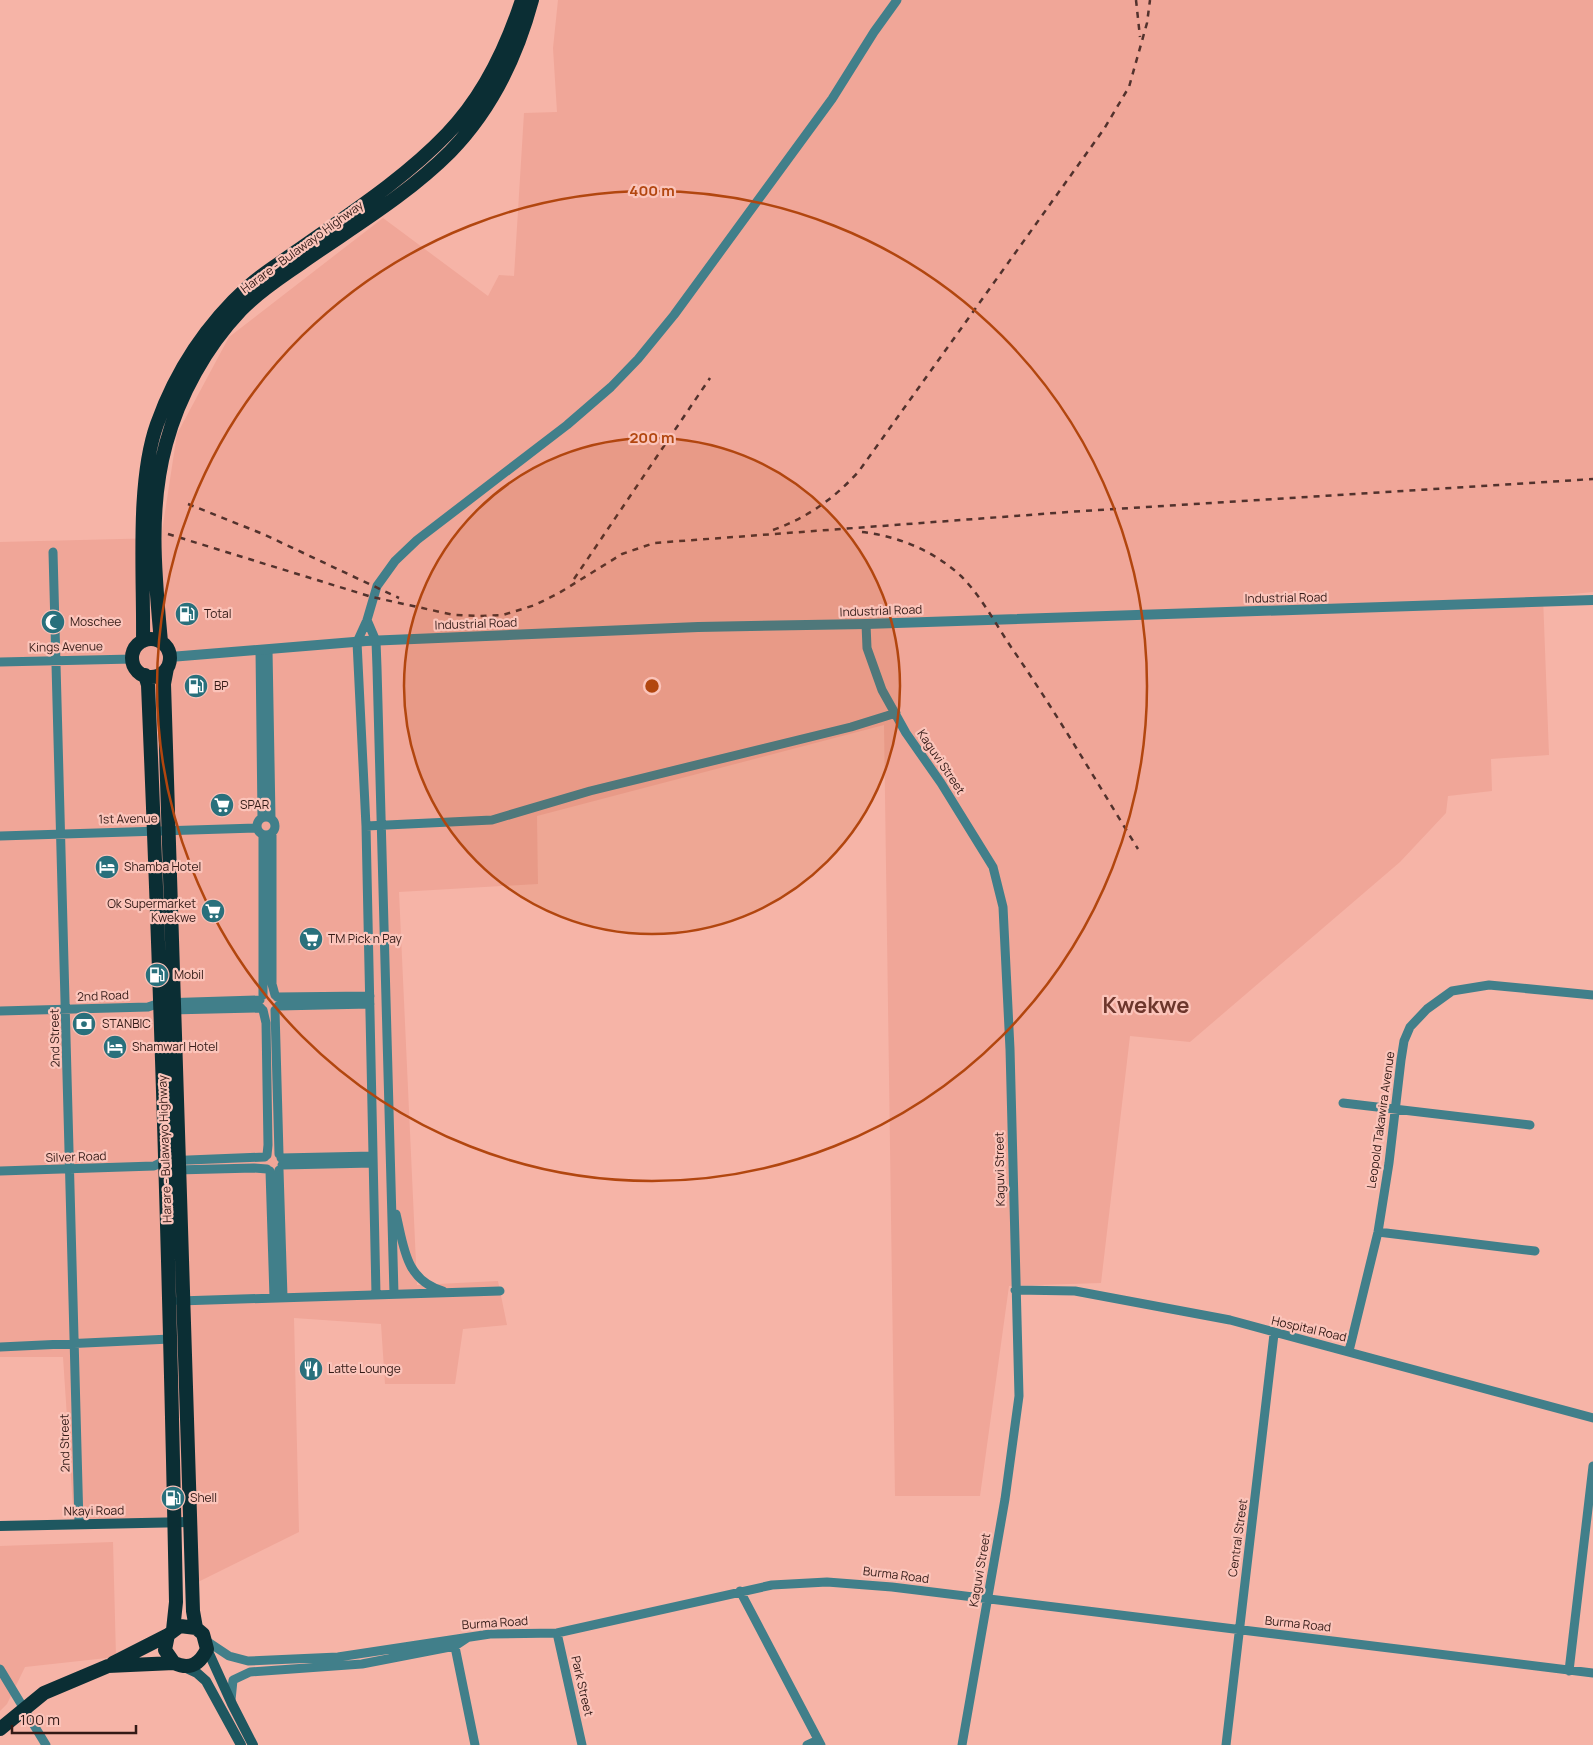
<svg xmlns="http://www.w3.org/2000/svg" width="1593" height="1745" font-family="Manrope,sans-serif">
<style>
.built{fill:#f0a698}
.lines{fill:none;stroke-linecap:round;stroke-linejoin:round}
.minor{stroke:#417f8a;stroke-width:9}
.tertiary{stroke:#417f8a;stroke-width:10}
.secondary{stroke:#1e5760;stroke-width:10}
.trunk{stroke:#0b2e34;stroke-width:14}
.rail{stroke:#52322d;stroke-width:2.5;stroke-dasharray:6 6;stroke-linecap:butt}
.ring{fill:none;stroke:#b2460f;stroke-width:2.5}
.labels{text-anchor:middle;stroke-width:4.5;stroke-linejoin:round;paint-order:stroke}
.street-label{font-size:12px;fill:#331a16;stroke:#fbc4ba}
.poi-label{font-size:12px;fill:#331a16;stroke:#fbc4ba;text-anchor:start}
.town-label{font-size:22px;font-weight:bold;fill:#6d362c;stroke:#fbc4ba}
.centre{fill:#b2460f;stroke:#fbc4ba;stroke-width:2.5}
.ring-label{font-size:15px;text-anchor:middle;font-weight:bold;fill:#b2460f;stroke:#fbc4ba;stroke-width:4.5;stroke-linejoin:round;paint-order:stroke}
</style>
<rect width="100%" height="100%" fill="#f6b4a7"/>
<!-- built -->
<path class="built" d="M558,0H1593V592L1543,597L1549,755L1491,759L1492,791L1448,796L1446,813L1400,862L1190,1042L1130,1036L1101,1283L1009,1286L980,1496H895L884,725L537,816L538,884L399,892L417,1285L498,1281L507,1325L463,1329L455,1384H385L381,1324L294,1318L299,1532L196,1583L195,1517L74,1523L63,1357H0V542L161,538L177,434L229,337L383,218L488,296L499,275L514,276L524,113L557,112L553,48Z
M113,1542L116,1657L25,1667L7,1704L0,1711V1546Z"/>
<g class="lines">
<!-- minor -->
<path class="minor" d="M53,552L79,1524
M367,620L376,641L377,668L394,1294
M866,624L867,648L882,690L906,733L941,783L993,867L1003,907L1010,1049L1019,1396L1005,1499L962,1745
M260,650L262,817
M268,650L271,818
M0,662L133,659
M257 826a9 9 0 1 1 18 0a9 9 0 1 1-18 0Z
M366,826L492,820L590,791L851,727L896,713
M272,833V984L275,995
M0,836L257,828
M263,995V835
M277,997L370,996
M278,1006L370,1004
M170,1010L261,1008
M263,1010L266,1023L268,1145L267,1155
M275,1010L279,1154
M0,1011L148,1007L160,1003L260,1000
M1343,1103L1530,1125
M281,1158L373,1156
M282,1165L373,1163
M176,1170L254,1168L267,1169
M279,1170L283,1297
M0,1171L154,1166L164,1161L265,1157
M270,1171L274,1297
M396,1214C404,1247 405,1280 443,1291
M1378,1232L1535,1251
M1015,1290L1075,1291L1230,1320L1593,1418
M376,1295L366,826L357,642L367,620L377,586L395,561L417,540L567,425L611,387L638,359L674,315L832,99L874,32L897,0
M179,1301L500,1291
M0,1347L170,1339
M1349,1351L1378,1232L1389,1163L1401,1060L1404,1041L1410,1027L1427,1009L1452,991L1489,985L1593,995
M740,1591L821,1745
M557,1633L582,1745
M205,1640L229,1656L248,1661L338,1657L490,1634L557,1633L772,1585L827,1582L892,1587L1593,1673
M454,1642L475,1745
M0,1669L46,1745
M1569,1671L1593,1466
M231,1700L233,1680L250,1672L362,1664L455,1646L467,1638
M807,1745L818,1740
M1226,1745L1274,1334"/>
<!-- tertiary -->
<path class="tertiary" d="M170,657L366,641L698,627L866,624L1593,600"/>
<!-- secondary -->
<path class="secondary" d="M0,1526L189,1522
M207,1649L232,1704L253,1745
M182,1666L197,1673L206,1681L241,1745"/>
<!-- trunk -->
<path class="trunk" d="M132 658a19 19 0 1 1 38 0a19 19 0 1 1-38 0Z
M143,641C144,576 136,483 157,424C176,371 208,323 249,286C262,274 279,264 294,253C346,216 403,180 447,134C484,96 506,49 522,0
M161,642C155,576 148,509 166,444C179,395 206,347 241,310C258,292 280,278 300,264C351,228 406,196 450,152C491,110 517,56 532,0
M167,668L164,684L193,1611L196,1628L203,1634L207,1649C200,1664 190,1670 174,1663L165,1650L168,1635L180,1626L196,1628
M145,675L148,685C161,990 170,1296 176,1602L173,1630
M113,1663L168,1635
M0,1729L44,1693L108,1666L174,1663"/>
<!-- rail -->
<path class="rail" d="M1136,0L1140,37
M188,504L263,534L399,598
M773,530C807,518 835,498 859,471L1104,129L1129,87L1147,23L1150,0
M862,532C898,536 934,551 961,576C981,596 995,623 1011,647C1056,712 1096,781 1138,849
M168,534L372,597L454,615L479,616L503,615L535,605L559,593L622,554L654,543L1068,512L1593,479
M574,579L710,378"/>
</g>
<!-- distance rings -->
<circle cx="652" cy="686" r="248" fill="#b2460f" fill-opacity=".12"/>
<g class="ring">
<circle cx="652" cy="686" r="248"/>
<circle cx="652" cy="686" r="495"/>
</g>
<!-- icons -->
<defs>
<g id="fuel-disc" transform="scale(1.25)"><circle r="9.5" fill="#29707c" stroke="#fbc4ba"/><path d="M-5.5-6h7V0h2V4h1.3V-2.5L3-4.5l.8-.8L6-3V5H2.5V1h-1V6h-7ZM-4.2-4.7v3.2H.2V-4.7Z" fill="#fff"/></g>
<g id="mosque-disc" transform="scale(1.25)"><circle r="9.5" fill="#29707c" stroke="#fbc4ba"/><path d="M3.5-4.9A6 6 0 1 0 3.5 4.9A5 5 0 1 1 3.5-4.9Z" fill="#fff"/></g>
<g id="supermarket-disc" transform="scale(1.25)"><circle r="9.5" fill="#29707c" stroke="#fbc4ba"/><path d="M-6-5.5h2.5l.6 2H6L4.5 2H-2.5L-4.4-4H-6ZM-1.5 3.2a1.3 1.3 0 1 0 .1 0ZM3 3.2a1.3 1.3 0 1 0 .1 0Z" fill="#fff"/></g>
<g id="hotel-disc" transform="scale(1.25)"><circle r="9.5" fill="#29707c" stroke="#fbc4ba"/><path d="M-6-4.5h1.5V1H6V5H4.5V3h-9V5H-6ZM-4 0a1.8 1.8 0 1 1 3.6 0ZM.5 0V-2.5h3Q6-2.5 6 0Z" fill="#fff"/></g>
<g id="bank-disc" transform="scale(1.25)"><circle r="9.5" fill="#29707c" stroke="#fbc4ba"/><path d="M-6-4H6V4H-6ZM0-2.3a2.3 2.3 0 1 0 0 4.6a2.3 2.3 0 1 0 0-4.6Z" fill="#fff"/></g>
<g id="restaurant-disc" transform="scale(1.25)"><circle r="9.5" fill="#29707c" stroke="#fbc4ba"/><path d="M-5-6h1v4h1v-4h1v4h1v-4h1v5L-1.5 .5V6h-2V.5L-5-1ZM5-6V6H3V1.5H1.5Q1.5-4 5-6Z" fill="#fff"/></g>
</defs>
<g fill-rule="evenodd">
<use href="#fuel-disc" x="187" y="614"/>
<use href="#mosque-disc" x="53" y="622"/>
<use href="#fuel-disc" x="196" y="686"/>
<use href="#supermarket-disc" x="222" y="805"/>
<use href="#hotel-disc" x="107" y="867"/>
<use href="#supermarket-disc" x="213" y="911"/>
<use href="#supermarket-disc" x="311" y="939"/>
<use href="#fuel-disc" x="157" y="975"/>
<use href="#bank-disc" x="84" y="1024"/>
<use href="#hotel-disc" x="115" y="1047"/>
<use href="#restaurant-disc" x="311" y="1369"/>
<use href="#fuel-disc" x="173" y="1498"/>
</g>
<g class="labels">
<!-- street labels -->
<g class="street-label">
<text transform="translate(302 247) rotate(-36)" y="4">Harare - Bulawayo Highway</text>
<text transform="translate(1286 598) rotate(-1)" y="4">Industrial Road</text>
<text transform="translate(881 611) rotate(-2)" y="4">Industrial Road</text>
<text transform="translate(476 624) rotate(-2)" y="4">Industrial Road</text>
<text transform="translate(66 647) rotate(-1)" y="4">Kings Avenue</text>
<text transform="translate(941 762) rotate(56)" y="4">Kaguvi Street</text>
<text transform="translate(128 819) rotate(-1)" y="4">1st Avenue</text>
<text transform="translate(103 996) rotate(-2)" y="4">2nd Road</text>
<text transform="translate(55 1038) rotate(-91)" y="4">2nd Street</text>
<text transform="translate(1381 1120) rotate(-82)" y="4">Leopold Takawira Avenue</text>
<text transform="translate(165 1149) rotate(-92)" y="4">Harare - Bulawayo Highway</text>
<text transform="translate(76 1157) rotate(-2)" y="4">Silver Road</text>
<text transform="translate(1000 1169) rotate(-91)" y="4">Kaguvi Street</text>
<text transform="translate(1309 1329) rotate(13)" y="4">Hospital Road</text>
<text transform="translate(65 1443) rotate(-91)" y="4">2nd Street</text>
<text transform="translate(94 1511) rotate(-1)" y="4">Nkayi Road</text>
<text transform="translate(1238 1538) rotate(-82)" y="4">Central Street</text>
<text transform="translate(980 1570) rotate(-80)" y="4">Kaguvi Street</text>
<text transform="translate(896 1575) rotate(7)" y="4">Burma Road</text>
<text transform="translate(495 1623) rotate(-4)" y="4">Burma Road</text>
<text transform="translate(1298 1624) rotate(6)" y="4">Burma Road</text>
<text transform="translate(582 1686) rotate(77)" y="4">Park Street</text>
</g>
<!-- poi labels -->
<g class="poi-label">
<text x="204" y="618">Total</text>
<text x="70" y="626">Moschee</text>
<text x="214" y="690">BP</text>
<text x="240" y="809">SPAR</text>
<text x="124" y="871">Shamba Hotel</text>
<text x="196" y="908" text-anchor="end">Ok Supermarket<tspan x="196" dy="14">Kwekwe</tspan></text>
<text x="328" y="943">TM Pick n Pay</text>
<text x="174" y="979">Mobil</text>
<text x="102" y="1028">STANBIC</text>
<text x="132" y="1051">Shamwarl Hotel</text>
<text x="328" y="1373">Latte Lounge</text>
<text x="190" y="1502">Shell</text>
</g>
<!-- town labels -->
<g class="town-label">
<text x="1146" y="1013">Kwekwe</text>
</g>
</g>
<circle cx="652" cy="686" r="8" class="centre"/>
<g class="ring-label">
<text x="652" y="196">400 m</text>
<text x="652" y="443">200 m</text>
</g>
<!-- scale -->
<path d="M12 1725v8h124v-8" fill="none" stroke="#331a16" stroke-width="2.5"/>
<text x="20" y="1725" font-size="15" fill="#331a16" stroke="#fbc4ba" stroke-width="4" paint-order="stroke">100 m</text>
</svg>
